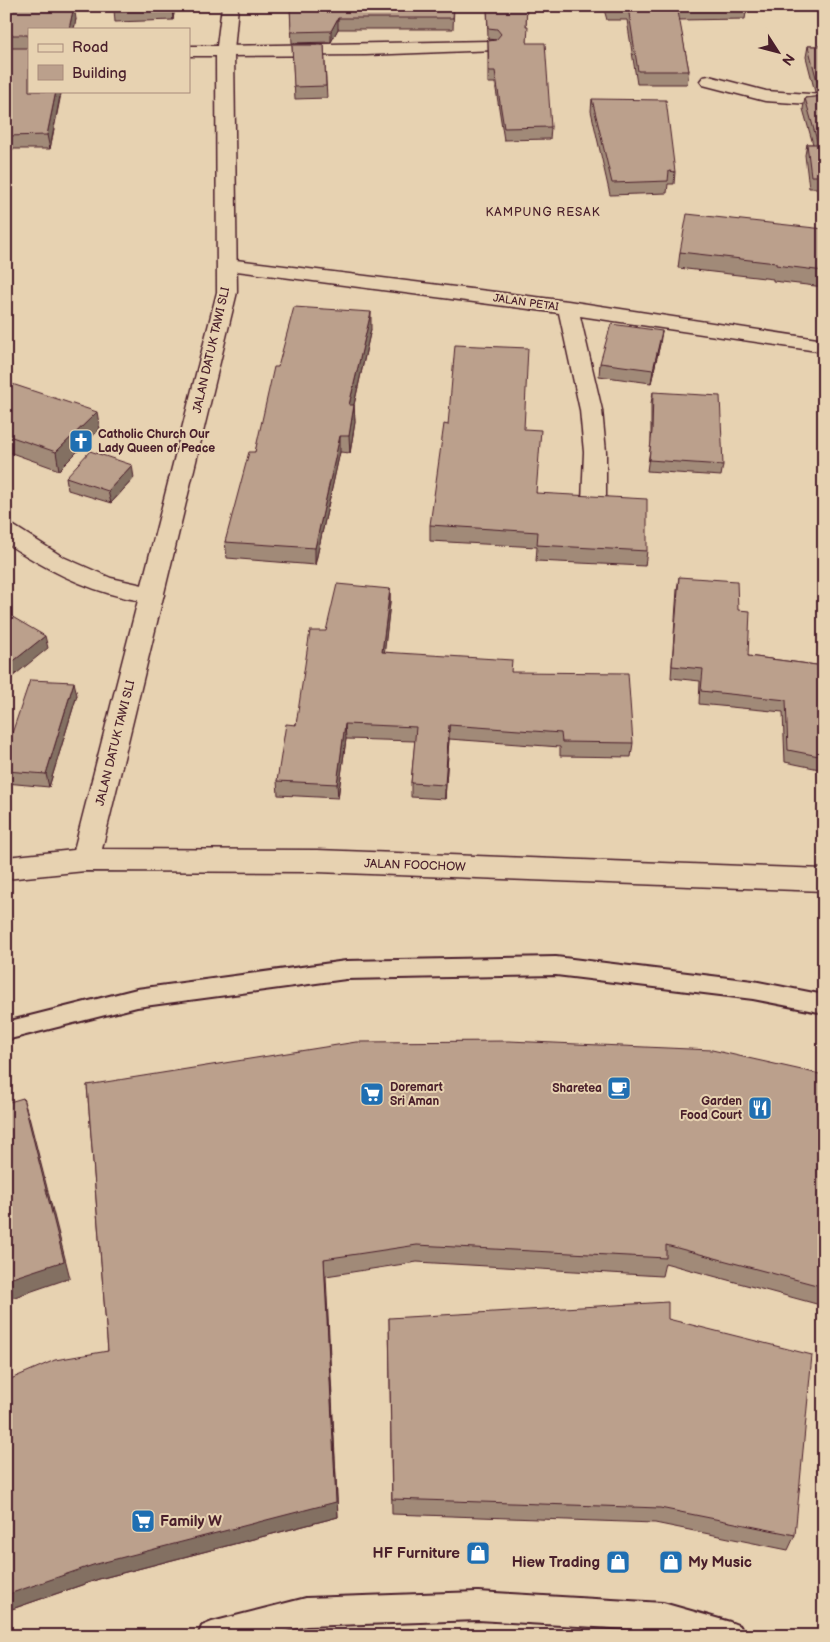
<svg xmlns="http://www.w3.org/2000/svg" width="830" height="1642" font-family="'Balsamiq Sans',sans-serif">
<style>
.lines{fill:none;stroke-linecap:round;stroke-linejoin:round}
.lane-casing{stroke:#4a1f2b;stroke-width:4}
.street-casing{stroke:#4a1f2b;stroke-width:3}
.secondary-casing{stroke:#4a1f2b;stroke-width:3}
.lane{fill:#e7d2b1;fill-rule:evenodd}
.street{fill:#e7d2b1;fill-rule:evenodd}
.secondary{fill:#e7d2b1;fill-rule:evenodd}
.wall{fill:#a18a78;stroke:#4a1f2b}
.shaded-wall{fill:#837062;stroke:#4a1f2b}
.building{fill:#bba08c;stroke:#4a1f2b}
.labels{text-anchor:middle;stroke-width:4;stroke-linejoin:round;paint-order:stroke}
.far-street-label{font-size:11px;fill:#4a1f2b;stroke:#e7d2b1}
.far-quarter-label{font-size:12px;letter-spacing:1px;fill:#4a1f2b;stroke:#e7d2b1}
.street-label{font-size:12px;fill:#4a1f2b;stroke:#e7d2b1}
.poi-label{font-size:12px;font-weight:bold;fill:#4a1f2b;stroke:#e7d2b1;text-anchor:start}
.near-poi-label{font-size:15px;font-weight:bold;fill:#4a1f2b;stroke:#e7d2b1;text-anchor:start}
</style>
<rect width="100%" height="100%" fill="#e7d2b1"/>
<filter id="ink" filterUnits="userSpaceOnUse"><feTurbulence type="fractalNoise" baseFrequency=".02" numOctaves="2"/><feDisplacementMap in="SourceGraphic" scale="10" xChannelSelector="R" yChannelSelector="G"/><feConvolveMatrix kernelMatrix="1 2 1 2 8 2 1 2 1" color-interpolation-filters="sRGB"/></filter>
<g filter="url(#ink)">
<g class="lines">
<!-- lane casing -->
<g class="lane-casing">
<path id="lane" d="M556,957L753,981L824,995V1013L753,999L556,975L346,979L137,1007L6,1040V1022L137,989L346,961Z
M478,1592L663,1603L730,1622L740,1626L744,1636H680L663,1631L478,1620L306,1626L267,1636H198L202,1626L212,1622L306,1598Z"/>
</g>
<!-- street casing -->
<g class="street-casing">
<path id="street" d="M490,41L496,42L499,46L496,50L366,55L225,56L219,55L216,51L219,47L225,46Z
M709,76L766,91L824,95V105L765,101L703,85L700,81L703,77Z
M228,259L568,301L824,340V352L580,316L602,410L606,452V502L602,507L594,510L586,507L582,502L584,452L580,410L559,313L221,269L218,265L221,261Z
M6,524L14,526L63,557L111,578L161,589L164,595L161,601C149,604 138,600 126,598C82,588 44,568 6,543Z"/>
</g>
<!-- secondary casing -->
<g class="secondary-casing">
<path id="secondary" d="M222,6H238L234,51L237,292L102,849L317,850L824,869V891L317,872L85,871L6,879V857L74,850L217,292L216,56H189V46H217Z"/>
</g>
<!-- lane -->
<use href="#lane" class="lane"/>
<!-- street -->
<use href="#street" class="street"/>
<!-- secondary -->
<use href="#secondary" class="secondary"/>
</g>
<!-- wall -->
<path class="wall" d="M6,6L41,7L76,19L50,149H6Z
M175,6L173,20L115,22L114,10Z
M290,6H454L453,29H338L331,42L292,43Z
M487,6H527L526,26L527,43L551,127L550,139L504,140L495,83H488V41L496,40L488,39Z
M603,6H747L745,19L679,20L689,71L687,84H637L627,20H607Z
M292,45H324L327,98L295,99Z
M808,46H824V95L815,92L806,57Z
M824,96V188H809L805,155L807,144H813L803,109L805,98Z
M592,99L675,172L674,184H668L667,193L610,195L591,111Z
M824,229V287L773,281V279L678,268L680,252Z
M371,329L354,405L355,422L350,453L340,452L315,565L227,558L225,542L255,452L278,367Z
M660,344L651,383L599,376L600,363Z
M6,382L100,429L59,470L6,451Z
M653,392L723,465L721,476L647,471L651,442V403Z
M524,429L536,493L647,551L645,566L536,561L537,547L430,541V525Z
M66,477L134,478L111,503L68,490Z
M679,577L738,610L748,656L824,666V770L785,762L783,712L699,704L700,681L671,678L677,590Z
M390,589V603L384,652L511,672L633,743L631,757L560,756V747L449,739L445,799L411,797V783L415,741L346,739L338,798L278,795L277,781L326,631Z
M77,695L49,787L6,783V751Z
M824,1075V1306L665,1263L662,1276L417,1262L326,1276L338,1517L99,1579L6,1611V1381L108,1351L87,1085Z
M389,1318L795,1535L788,1550L655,1523L392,1514Z
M824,1550V1562L821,1561Z"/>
<!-- shaded-wall -->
<path class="shaded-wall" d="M74,6L76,19L74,29H69Z
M172,6H175L173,20L172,9Z
M338,18V29L331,42V31Z
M56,91H61L50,149L47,135Z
M371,312V329L350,422L349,405Z
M662,331L660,344L651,383L653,370Z
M354,405L355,422L350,453L349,436Z
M97,412L100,429L59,470L56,452Z
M340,436V452L315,565V548Z
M132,465L134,478L111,503L108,491Z
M390,589V603L383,666L382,652Z
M45,636L48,648L6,682V667Z
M74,682L77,695L49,787L46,774Z
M345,724L346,739L338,798L337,784Z
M449,725V739L445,799V785Z
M23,1098L29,1117L70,1278L6,1300V1280Z
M324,1259L338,1517L99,1579L6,1611V1595Z"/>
<!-- building -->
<path class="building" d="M6,6H74L69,29H29V91H56L47,135L6,136V48H28V35H6Z
M114,6H172V9L114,10Z
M290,6H454L453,18H338L331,31L291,32Z
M487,6H527L526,26H528L527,43H545L551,127L504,128L495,71H489L488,41L496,40L501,34L497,29L488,28Z
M608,6H695H677L689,71H638L628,7Z
M292,45H324L326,86L294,87Z
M808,46H824V83L817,81Z
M824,96V176H811L807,144H818L805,98Z
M592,99L666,100L675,172L669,171L668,181L612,183Z
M687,214L824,229V271L776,265V263L680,252Z
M294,307L371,312L349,405H354L349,436H340L315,548L225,542L249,452H255L274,367H278Z
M611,324L662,331L653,370L600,363Z
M455,345L528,348L524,429L541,430L536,493L647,499V551L537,545L538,532L430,525L444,424L448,425Z
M6,382L97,412L56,452L6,435Z
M653,392L720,396L723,465L649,460L652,431Z
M90,451L132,465L108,491L66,477Z
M679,577L737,581L738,610L750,611L748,656L824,666V757L788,750L786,700L701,691L703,669L672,666Z
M337,584L390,589L382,652L512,660L511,672L628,673L633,743L562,742L561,733L449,725L445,785L411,783L416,727L345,724L337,784L277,781L286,724L296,725L310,631H326Z
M9,615L45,636L6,667V617Z
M30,680L74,682L46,774L6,771V751Z
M509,1041L712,1050L824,1075V1287L666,1245V1258L417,1245L324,1259L336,1502L93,1565L6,1595V1381L55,1360L108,1351L87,1085L356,1042Z
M23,1098L64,1261L6,1280V1103Z
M668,1302V1319L812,1355L795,1535L660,1508L392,1499L389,1318Z"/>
</g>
<!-- icons -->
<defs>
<g id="church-square" transform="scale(1.25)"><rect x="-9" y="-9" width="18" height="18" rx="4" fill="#1f6fb2" stroke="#e7d2b1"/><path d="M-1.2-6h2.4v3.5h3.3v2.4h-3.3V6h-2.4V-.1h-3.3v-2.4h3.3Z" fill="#fff"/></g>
<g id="cafe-square" transform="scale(1.25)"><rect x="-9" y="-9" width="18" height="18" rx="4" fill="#1f6fb2" stroke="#e7d2b1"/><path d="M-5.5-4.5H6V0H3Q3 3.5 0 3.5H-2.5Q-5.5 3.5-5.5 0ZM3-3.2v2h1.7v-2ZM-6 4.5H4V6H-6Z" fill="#fff"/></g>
<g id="supermarket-square" transform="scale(1.25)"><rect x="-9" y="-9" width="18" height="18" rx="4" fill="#1f6fb2" stroke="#e7d2b1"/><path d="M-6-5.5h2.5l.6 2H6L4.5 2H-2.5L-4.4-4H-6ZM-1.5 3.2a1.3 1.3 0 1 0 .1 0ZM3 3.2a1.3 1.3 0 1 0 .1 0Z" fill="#fff"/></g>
<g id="restaurant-square" transform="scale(1.25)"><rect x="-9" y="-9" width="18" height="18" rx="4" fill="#1f6fb2" stroke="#e7d2b1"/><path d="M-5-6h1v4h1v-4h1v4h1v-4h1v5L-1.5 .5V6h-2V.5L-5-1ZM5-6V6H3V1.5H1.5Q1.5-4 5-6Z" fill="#fff"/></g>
<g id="shop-square" transform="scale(1.25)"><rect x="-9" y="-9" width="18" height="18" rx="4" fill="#1f6fb2" stroke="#e7d2b1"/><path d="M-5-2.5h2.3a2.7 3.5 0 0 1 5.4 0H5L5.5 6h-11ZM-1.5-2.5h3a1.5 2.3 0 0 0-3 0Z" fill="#fff"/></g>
</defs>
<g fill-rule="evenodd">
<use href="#church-square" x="81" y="441"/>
<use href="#cafe-square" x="619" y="1088"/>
<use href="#supermarket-square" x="372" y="1094"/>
<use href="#restaurant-square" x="760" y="1108"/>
<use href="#supermarket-square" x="143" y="1521"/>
<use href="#shop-square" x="478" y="1553"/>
<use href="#shop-square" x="618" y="1562"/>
<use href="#shop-square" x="671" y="1562"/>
</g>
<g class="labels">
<!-- far-street labels -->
<g class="far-street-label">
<text transform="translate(526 302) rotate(8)" y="4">JALAN PETAI</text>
</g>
<!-- far-quarter labels -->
<g class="far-quarter-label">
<text x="543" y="216">KAMPUNG RESAK</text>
</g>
<!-- street labels -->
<g class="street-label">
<text transform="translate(211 350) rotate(-77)" y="4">JALAN DATUK TAWI SLI</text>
<text transform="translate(115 743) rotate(-76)" y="4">JALAN DATUK TAWI SLI</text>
<text transform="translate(415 865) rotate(2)" y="4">JALAN FOOCHOW</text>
</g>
<!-- poi labels -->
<g class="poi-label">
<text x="98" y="438">Catholic Church Our<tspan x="98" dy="14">Lady Queen of Peace</tspan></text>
<text x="390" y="1091">Doremart<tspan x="390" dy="14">Sri Aman</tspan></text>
<text x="602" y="1092" text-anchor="end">Sharetea</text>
<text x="742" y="1105" text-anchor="end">Garden<tspan x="742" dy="14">Food Court</tspan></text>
</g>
<!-- near-poi labels -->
<g class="near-poi-label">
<text x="160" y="1526">Family W</text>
<text x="460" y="1558" text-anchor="end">HF Furniture</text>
<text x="600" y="1567" text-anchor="end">Hiew Trading</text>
<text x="688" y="1567">My Music</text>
</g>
</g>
<!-- margin -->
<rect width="830" height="1642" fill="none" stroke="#e7d2b1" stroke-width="25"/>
<rect x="12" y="12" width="805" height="1617" fill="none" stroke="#4a1f2b" stroke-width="2" filter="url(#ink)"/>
<!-- legend -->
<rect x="28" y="28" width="162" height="65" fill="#e7d2b1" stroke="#a88a7b"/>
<rect x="38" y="44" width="25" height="8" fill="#e7d2b1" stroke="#a88a7b"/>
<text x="72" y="52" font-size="15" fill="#4a1f2b">Road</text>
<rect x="38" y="65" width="25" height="15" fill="#bba08c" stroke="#a88a7b"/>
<text x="72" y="78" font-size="15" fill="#4a1f2b">Building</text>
<!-- north arrow -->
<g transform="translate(778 52) rotate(126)" stroke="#e7d2b1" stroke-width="4" paint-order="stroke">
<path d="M0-4L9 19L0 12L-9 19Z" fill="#4a1f2b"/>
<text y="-8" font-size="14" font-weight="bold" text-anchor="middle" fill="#4a1f2b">N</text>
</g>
</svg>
